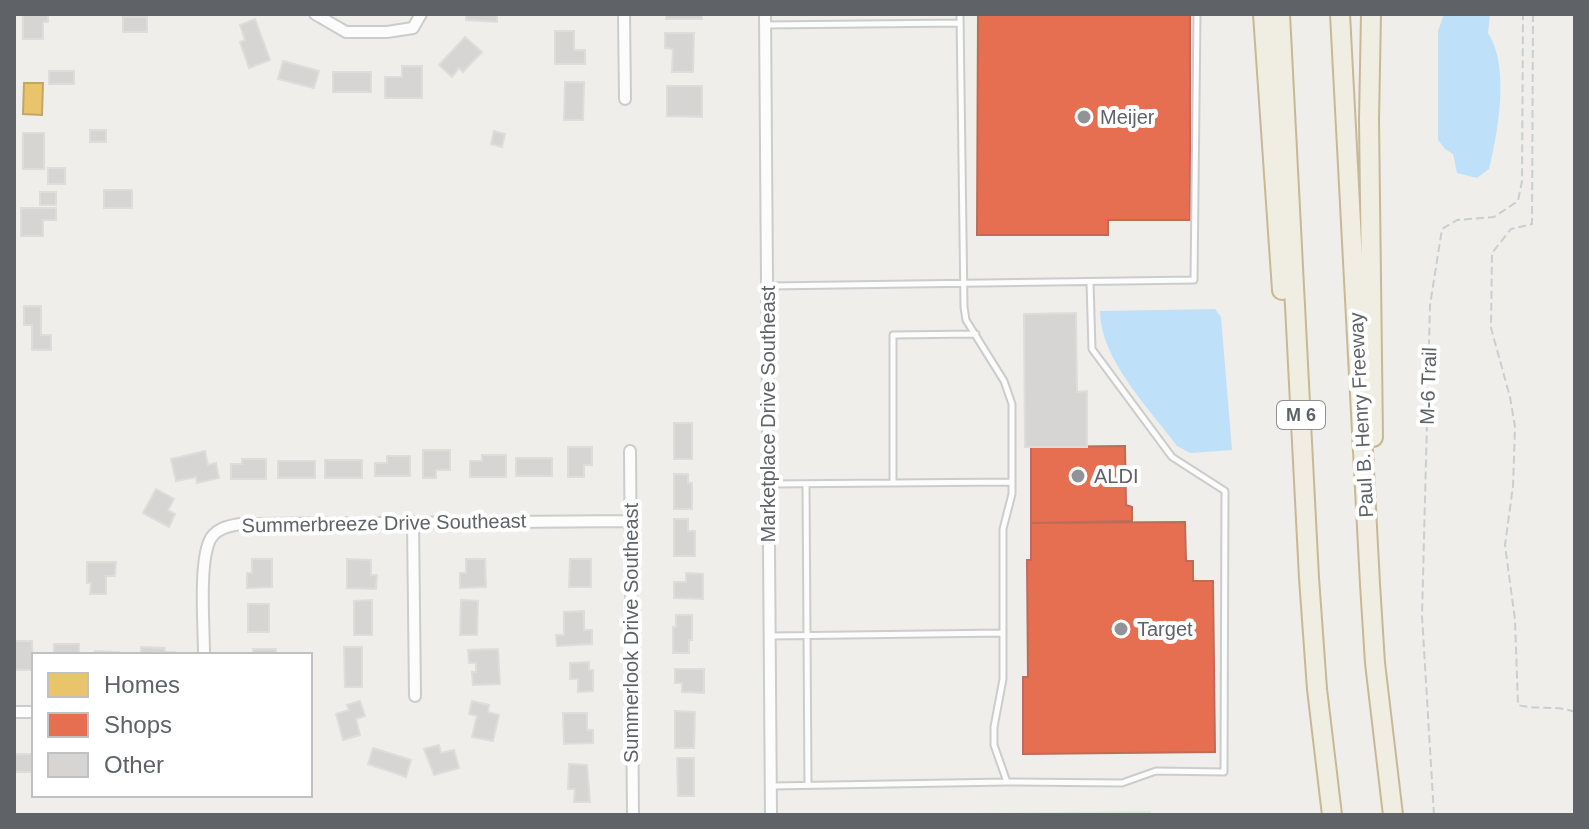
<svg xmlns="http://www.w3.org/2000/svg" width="1589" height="829" font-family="Helvetica,sans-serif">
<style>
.green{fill:#d8ebd6}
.water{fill:#bfe0f9}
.homes{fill:#e9c46a;stroke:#c0a769;stroke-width:2}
.shops{fill:#e76f51;stroke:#be6b58;stroke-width:2}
.building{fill:#d6d5d3;stroke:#deddd9;stroke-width:2}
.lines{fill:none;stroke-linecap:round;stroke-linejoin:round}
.lane-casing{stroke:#cbcccc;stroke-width:9}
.street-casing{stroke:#cbcccc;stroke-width:14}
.highway-casing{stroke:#c8b996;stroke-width:22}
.path{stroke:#cacfcc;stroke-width:2;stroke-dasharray:8 4;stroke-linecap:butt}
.lane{stroke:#fdfcfc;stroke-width:5}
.street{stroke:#fdfcfc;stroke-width:10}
.highway{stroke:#f0ede3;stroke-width:18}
.poi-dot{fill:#919496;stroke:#fff;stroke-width:3}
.labels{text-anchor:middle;stroke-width:8;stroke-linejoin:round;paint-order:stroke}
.shield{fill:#fff;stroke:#8f9295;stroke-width:2}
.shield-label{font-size:18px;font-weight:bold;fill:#5f6368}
.poi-label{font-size:20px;fill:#5f6368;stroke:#fff;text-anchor:start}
.street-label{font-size:20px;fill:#5f6368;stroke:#fff}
</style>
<rect width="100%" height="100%" fill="#efeeea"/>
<!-- green -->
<path class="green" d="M1151,811V815H818Z"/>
<!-- water -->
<path class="water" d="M1444,14H1490L1488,33C1510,66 1498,132 1489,169L1477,178L1457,173L1453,154L1445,149L1438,140V31Z
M1215,309L1221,317L1232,450L1190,453L1177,446C1149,408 1100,359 1100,311Z"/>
<!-- homes -->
<path class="homes" d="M24,83H43L42,115L23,114Z"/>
<!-- shops -->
<path class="shops" d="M978,14H1190V220H1108V235H977Z
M1125,446L1126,505L1132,507V521L1031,523V447Z
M1185,522L1186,561H1193V581H1213L1215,752L1023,754V677H1028L1027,560H1031V523Z"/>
<!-- building -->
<path class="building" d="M23,14H48V22H43V39H23Z
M466,14H497V22L466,20Z
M666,14H702V19H666Z
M123,17H147V32H123Z
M255,19L270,60L249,68L240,42L245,40L240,25Z
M555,31H574V50H585V64H555Z
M665,33H694L693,72H672L673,49L665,48Z
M465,37L482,52L463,72L459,68L452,77L439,65Z
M283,61L319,71L314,88L278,79Z
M402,66H422V98H385V77H402Z
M49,71H74V84H49Z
M333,72H371V92H333Z
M565,82H584L583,120H564Z
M667,86H702V117L667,116Z
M90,130H106V142H90Z
M494,131L505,134L502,147L491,144Z
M23,133H44V169H23Z
M48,168H65V184H48Z
M104,190H132V208H104Z
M40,192H56V205H40Z
M21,208H56V220H43V236H21Z
M24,306H41V335H51V350H32V325H24Z
M1076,313L1077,392L1087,391V447H1025L1024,314Z
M674,423H692V459H674Z
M568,447H592V465H584V477H568Z
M423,450H450V470H436V478H423Z
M205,451L208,465L216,463L219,478L197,483L196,477L176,481L171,459Z
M482,455H506V477H470V461H482Z
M387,456H410V476H375V463H387Z
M516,458H552V476H516Z
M242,459H266V479H231V464H242Z
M325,460H362V478H325Z
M278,461H315V478H278Z
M674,474H688V483H692V509H674Z
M156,489L174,499L168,510L175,514L169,527L143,513Z
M674,519H688V531H695V556H674Z
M252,559H272V587L247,588V573H252Z
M347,559L371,560V575H377L376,589L347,588Z
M466,559H485L486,587L460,588V573H466Z
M570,559H591V587H569Z
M87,562H116L115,576H106V594H90L91,583H87Z
M686,573L703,574V599L674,598V582H686Z
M372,600V635H354V601Z
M461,600L478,601L477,635H460Z
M248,604H269V632H248Z
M584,611V630H592V644L557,646L556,635H564V612Z
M676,615H692V640H689V653H673V627H676Z
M14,641H32L33,670H14Z
M54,644H79V655H54Z
M141,647L165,648V652H175V655H141Z
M344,647H362V687H345Z
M253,649H276V655H253Z
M498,649L500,684L473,685L472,672H476V663H469L468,650Z
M95,651L119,652V655H95Z
M589,662V670H593V691L578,692V679H570V663Z
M675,669H704V693L682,692V683H675Z
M360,701L365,716L356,719L360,735L343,740L336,714L349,710L347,705Z
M472,701L489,705L488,712L499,715L493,741L472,737L477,716L469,714Z
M675,711L695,712L694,748H675Z
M563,713H587V730H593V743L564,744Z
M439,745L441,753L454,750L459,768L434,775L424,749Z
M373,748L411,760L406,777L368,764Z
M14,754H34V772H14Z
M677,758H694V796H678Z
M569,764L587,765L590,802H574L575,789H568Z"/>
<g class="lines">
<!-- lane casing -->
<g class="lane-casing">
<path id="lane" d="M766,25L960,23
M768,286L1194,280L1197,14
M893,483V335L976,334
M770,484L1012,482
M806,484L808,785
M771,636L1003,633
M1007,782L1122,783L1156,771L1224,772L1225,491L1172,457L1092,349L1090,282
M772,786L1007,782L994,745V727L1003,679V529L1012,494V404L1004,381L966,320L964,307L960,14"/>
</g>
<!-- street casing -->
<g class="street-casing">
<path id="street" d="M315,14L346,32H387L413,28L421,14
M624,14L625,99
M765,14L771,815
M630,451L633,815
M413,522L415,696
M204,655C204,626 199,567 209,542C214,529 228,526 240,524L631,521
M14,712H34"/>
</g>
<!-- highway casing -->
<g class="highway-casing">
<path id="highway" d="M1263,14L1282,290
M1280,14L1309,578L1317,689L1332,815
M1340,14L1370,584L1375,663L1393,815
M1371,14L1369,120L1373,437"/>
</g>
<!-- path -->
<path class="path" d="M1533,14L1532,224L1511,229L1492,253L1491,328L1510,397L1515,427L1513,486L1505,545L1515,620L1518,705C1536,710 1557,705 1575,712
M1434,815L1422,616L1430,305L1442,229L1457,220L1494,217L1518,201L1522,181L1523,14"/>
<!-- lane -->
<use href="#lane" class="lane"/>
<!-- street -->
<use href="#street" class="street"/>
<!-- highway -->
<use href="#highway" class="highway"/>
</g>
<!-- markers -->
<g class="poi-dot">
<circle cx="1084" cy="117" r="8"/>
<circle cx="1078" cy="476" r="8"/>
<circle cx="1121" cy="629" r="8"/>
</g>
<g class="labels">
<!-- shield labels -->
<rect class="shield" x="1277" y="401" width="48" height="28" rx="6"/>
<g class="shield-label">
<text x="1301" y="421">M 6</text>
</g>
<!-- poi labels -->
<g class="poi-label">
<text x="1100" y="124">Meijer</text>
<text x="1094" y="483">ALDI</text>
<text x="1137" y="636">Target</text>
</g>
<!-- street labels -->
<g class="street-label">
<text transform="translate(1428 386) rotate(-88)" y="7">M-6 Trail</text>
<text transform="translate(768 414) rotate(-90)" y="7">Marketplace Drive Southeast</text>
<text transform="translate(1361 415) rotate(-93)" y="7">Paul B. Henry Freeway</text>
<text transform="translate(384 523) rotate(-1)" y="7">Summerbreeze Drive Southeast</text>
<text transform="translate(631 633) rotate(-90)" y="7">Summerlook Drive Southeast</text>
</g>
</g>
<!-- border -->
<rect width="1589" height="829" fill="none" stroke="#5f6368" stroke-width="32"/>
<!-- legend -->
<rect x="32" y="653" width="280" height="144" fill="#ffffff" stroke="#bfc1c3" stroke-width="2"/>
<rect x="48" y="673" width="40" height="24" fill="#e9c46a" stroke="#bfc1c3" stroke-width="2"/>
<text x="104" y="693" font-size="24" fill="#5f6368">Homes</text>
<rect x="48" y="713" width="40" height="24" fill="#e76f51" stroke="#bfc1c3" stroke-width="2"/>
<text x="104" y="733" font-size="24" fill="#5f6368">Shops</text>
<rect x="48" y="753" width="40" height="24" fill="#d6d5d3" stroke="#bfc1c3" stroke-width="2"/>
<text x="104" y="773" font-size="24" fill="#5f6368">Other</text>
</svg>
